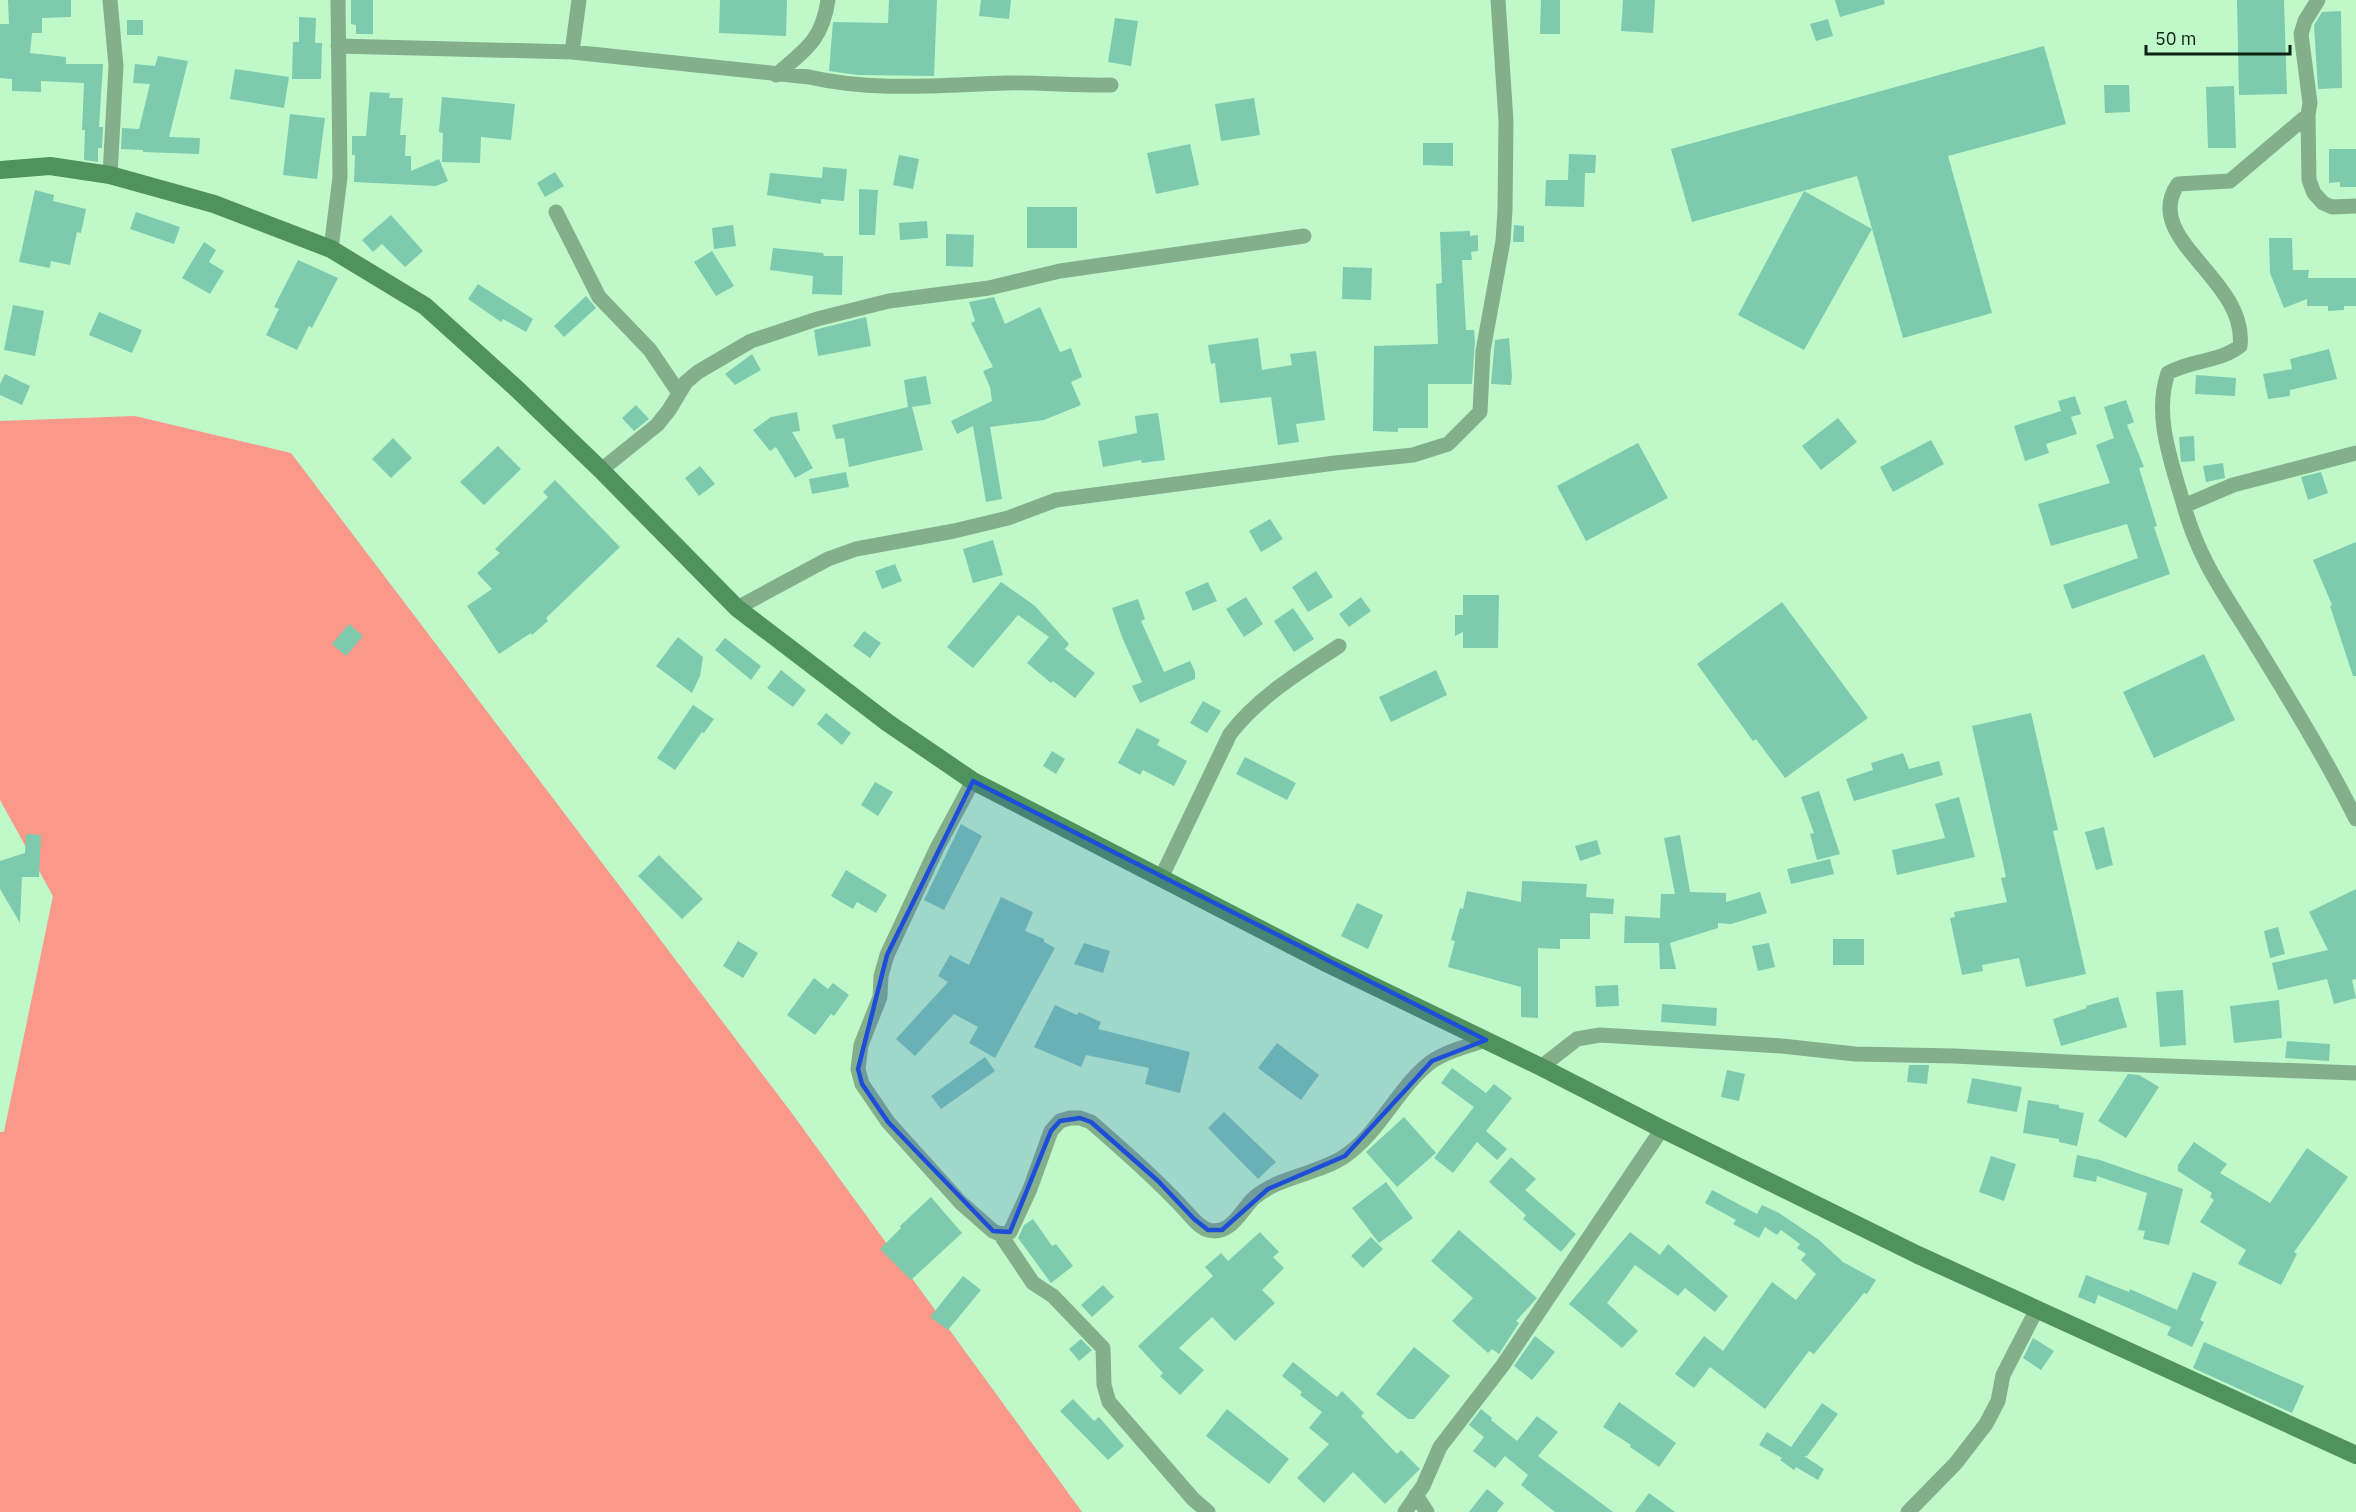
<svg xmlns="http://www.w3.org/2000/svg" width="2356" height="1512" font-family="'IBM Plex Sans',sans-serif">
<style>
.green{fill:#fa9889}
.building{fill:#7dcaae}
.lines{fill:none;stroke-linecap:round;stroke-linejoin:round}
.street{stroke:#84af8b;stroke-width:15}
.secondary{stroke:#50925e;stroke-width:18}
.marked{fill:#1d4ed8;fill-opacity:0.2;stroke:#1d4ed8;stroke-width:4.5;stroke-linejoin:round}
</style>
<rect width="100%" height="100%" fill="#c0f9c9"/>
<!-- green -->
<path class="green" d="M135,416L291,453L791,1112L1082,1512H0V1132H4L53,896L0,800V421Z"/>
<!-- building -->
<path class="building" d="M8,0H71V17L42,18V33H32L30,53L66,57V64H103L99,127H103L102,148H98V162L84,160L85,130H82L84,83L41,81V92L12,91V79L0,78V24H9Z
M351,0H373V34H356V25L351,24Z
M720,0H787L786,36L719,33Z
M889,0H937L934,76L858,75L829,71L833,22L888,23Z
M981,0H1011L1009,19L979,16Z
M1541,0H1560V34H1540Z
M1623,0H1655L1653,33L1621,31Z
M1835,0H1884L1885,4L1840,17Z
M2237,0H2284L2287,94L2239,95Z
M2341,11L2342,88L2318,89L2314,25L2322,12Z
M299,17L316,18L315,43H322L321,79H292L293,42H299Z
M1115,18L1138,21L1131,66L1108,62Z
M1828,19L1833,36L1816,41L1810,24Z
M127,20H143V35H127Z
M2044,46L2066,124L1948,156L1992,313L1903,338L1857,176L1692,222L1671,149Z
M158,56L188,61L169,137L200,138L199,154L143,152V150L121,149L122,128L139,129L150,84L133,83L135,64L155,66Z
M235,69L289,77L284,108L230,99Z
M2104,85H2129L2130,112L2105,113Z
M2234,86L2236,148H2208L2206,87Z
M370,92L390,93L389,98H403L400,135H406L405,156H411V171L439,159L448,181L436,186L354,182L355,155H352V136H366Z
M442,97L515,104L511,140L481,137L480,163L442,162L443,133L439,132Z
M1254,98L1260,135L1221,141L1215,104Z
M290,114L325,118L317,179L283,175Z
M1423,143H1453V166L1423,165Z
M1190,144L1199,185L1156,194L1147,153Z
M2329,149H2356V187H2340V182L2329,183Z
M1569,154L1596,155L1595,173H1585L1584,207L1545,206L1546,180H1568Z
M899,155L919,159L913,189L893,185Z
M823,167L847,169L844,201L821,199V204L767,195L770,173L822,178Z
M555,172L564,186L545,197L537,183Z
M859,189L878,190L875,235H859Z
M35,190L54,195L53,201L86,209L81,233L77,232L70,265L51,261L50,268L19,262Z
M1804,191L1872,229L1804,350L1738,315Z
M1027,207H1077V248H1027Z
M136,212L180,227L174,244L130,229Z
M391,215L423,251L405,267L382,244L373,252L362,240Z
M927,221L928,238L900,240L899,223Z
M733,225L736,246L714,249L712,228Z
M1514,225L1524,226V242H1513Z
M1470,231V236L1478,235V251L1471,252L1472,260H1462L1466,330H1474L1475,341L1472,384H1428V428H1398V432L1373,431L1374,346L1438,344L1436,284L1442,283L1440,232Z
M946,234L974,235L973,267L946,266Z
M2269,238H2292L2293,270H2309L2308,278H2356V306H2344V310L2328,311V306H2307V299L2284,308L2270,273Z
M204,242L216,250L209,262L224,271L210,294L182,278Z
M773,248L823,253L824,256H843L842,295L812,294L813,276L770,270Z
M712,251L734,286L716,296L694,262Z
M298,260L338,278L312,328L309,326L297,350L266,335L279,309L274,307Z
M1343,267L1372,268L1371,300L1342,299Z
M478,284L533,319L526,332L503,319L501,322L468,299Z
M586,296L596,308L564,337L554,326Z
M994,297L1005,324L1040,307L1060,352L1071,348L1082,377L1071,382L1081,405L1044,420L990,427L1002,499L986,502L973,426L957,434L951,421L992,401L990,387L983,371L993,367L971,323L975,321L969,302Z
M13,305L44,311L35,356L4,350Z
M99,312L142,330L132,353L89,335Z
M866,317L871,346L818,356L814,330Z
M1258,338L1262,370L1292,365L1290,354L1316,351L1325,420L1296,424L1299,442L1278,445L1271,397L1220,403L1215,363L1211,364L1208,345Z
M1509,338L1512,376L1511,385L1491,384L1495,340Z
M2329,349L2337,379L2290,390V396L2268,399L2263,374L2292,369L2290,359Z
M752,354L761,370L735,385L725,374Z
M5,374L30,386L22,405L0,395V384Z
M2196,375L2236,378L2235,396L2195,394Z
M926,376L931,404L912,407L923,450L849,467L844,438L836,439L832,425L908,407L904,380Z
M2075,396L2081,414L2071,417L2077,434L2046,444L2049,453L2025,461L2014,426L2061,411L2058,401Z
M2126,400L2134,422L2127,425L2144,467L2139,468L2157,526L2154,527L2170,574L2072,609L2063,585L2138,558L2127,524L2051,546L2038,504L2110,483L2096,445L2114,438L2104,407Z
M636,405L649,419L634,431L622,418Z
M797,412L800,431L792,432L813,468L795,478L776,447L770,451L753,430L771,417Z
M1158,413L1165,460L1142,463L1141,460L1103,467L1098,441L1137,433L1135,416Z
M1838,418L1857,442L1821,470L1802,446Z
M2194,436L2195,461L2181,462L2179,437Z
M393,438L412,458L391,478L372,459Z
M1931,440L1944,464L1893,492L1880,467Z
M1638,443L1668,498L1586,541L1557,486Z
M498,446L521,469L484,505L460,482Z
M2223,463L2225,478L2206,482L2203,466Z
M700,466L715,484L699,496L685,478Z
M846,472L849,487L812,494L809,479Z
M2321,472L2328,493L2308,500L2301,477Z
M555,480L620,547L546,618L548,621L532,635L531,633L499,654L467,606L492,589L477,573L500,553L495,549L548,497L543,492Z
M1270,519L1283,539L1261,552L1249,531Z
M993,540L1003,575L973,583L963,549Z
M2356,542V676H2353L2330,606L2332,605L2313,560Z
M895,564L902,581L882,589L875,571Z
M1316,571L1333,597L1308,612L1292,587Z
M1001,582L1035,606L1069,644L1065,649L1062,647L1095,673L1075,698L1053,681L1051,683L1027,663L1049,637L1018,615L973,668L947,647Z
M1208,582L1217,601L1193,611L1185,592Z
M1463,595H1499L1498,648H1463V632L1455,636V615H1463Z
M1246,597L1263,624L1244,637L1226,609Z
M1361,597L1371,611L1349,627L1339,614Z
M1138,599L1145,619L1141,621L1164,672L1190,661L1195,672V679L1140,703L1132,686L1142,682L1122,637L1112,608Z
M1782,602L1868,718L1785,778L1756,739L1753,741L1697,664Z
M1293,608L1314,639L1294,652L1274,621Z
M349,624L363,636L346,656L332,644Z
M864,631L881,643L870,658L853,646Z
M678,637L703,657L700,676L692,693L656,666Z
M725,638L761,666L751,680L715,650Z
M2204,654L2235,720L2154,758L2123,692Z
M781,670L806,690L793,707L767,688Z
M1436,670L1447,695L1391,722L1379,697Z
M1203,701L1221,711L1207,733L1190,723Z
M693,705L714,719L704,733L702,732L675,770L657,758Z
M826,713L851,733L842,745L817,724Z
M2031,713L2058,830L2053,831L2086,974L2026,987L2019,958L1982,965L1983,971L1962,975L1950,918L1955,917L1954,912L2007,902L2001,878L2006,877L1972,726Z
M1137,728L1160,740L1157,745L1187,761L1174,786L1143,770L1140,775L1118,763Z
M1052,751L1065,759L1056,774L1043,766Z
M1903,753L1909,769L1939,761L1943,775L1854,801L1846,779L1873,770L1871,763Z
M1245,757L1296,783L1287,800L1236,774Z
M875,782L893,792L878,816L861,805Z
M1819,791L1840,854L1817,860L1810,834L1814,833L1801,797Z
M1959,797L1975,857L1897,875L1892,850L1945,838L1935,804Z
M961,824L982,836L944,910L924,900Z
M2104,827L2113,865L2096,870L2085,832Z
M26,834L41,835L39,877H22L20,923L0,889V861L25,853Z
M1680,835L1690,892L1726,893V902L1760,892L1767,913L1731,924L1718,923V928L1670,943L1676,969H1660L1659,943H1624L1625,916L1660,918L1661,894H1675L1664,838Z
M1597,840L1601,854L1580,861L1575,846Z
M659,855L703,899L682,919L638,876Z
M1830,859L1834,874L1791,884L1787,869Z
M846,870L887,895L876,913L857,902L853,909L831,896Z
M1522,881L1587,884L1586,897L1614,899L1613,914L1590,913V939H1560V949L1538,948V1018L1521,1017V987L1448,967L1455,941L1451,940L1460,908L1463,909L1467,891L1521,902Z
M2356,889V979L2352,980L2356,998L2334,1004L2327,979L2278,990L2272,963L2328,950L2309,912Z
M1001,897L1033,912L1025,931L1044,939V942L1055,948L995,1058L969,1043L978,1027L954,1014L915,1056L896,1039L948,982L938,976L950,955L969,965Z
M1357,903L1383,915L1368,949L1341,936Z
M2278,927L2285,954L2270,958L2264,931Z
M1833,939H1864V965H1833Z
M738,941L758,953L743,978L723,966Z
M1084,943L1110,951L1103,973L1074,964Z
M1769,943L1775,967L1758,971L1752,946Z
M814,978L828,989L833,983L849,995L834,1016L831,1014L815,1035L787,1015Z
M1618,985L1619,1006L1596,1007L1595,986Z
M2183,990L2186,1045L2160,1047L2156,992Z
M2118,997L2127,1027L2061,1046L2053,1019L2087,1008L2086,1006Z
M2279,1000L2282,1038L2234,1043L2230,1006Z
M1662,1004L1717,1008L1716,1026L1661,1022Z
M1055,1005L1077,1015L1079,1012L1101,1022L1098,1029L1190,1052L1180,1093L1145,1084L1149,1068L1086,1055L1081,1067L1034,1047Z
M2287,1041L2330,1044L2329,1061L2285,1058Z
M1277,1043L1319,1075L1301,1100L1258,1068Z
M985,1057L995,1071L941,1109L931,1096Z
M1909,1065H1929L1927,1084L1907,1082Z
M1452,1068L1486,1093L1494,1084L1512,1098L1486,1131L1507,1149L1497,1160L1477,1142L1453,1173L1434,1158L1474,1107L1441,1083Z
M1727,1070L1745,1074L1739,1101L1721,1097Z
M2128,1074L2139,1075L2159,1087L2126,1138L2098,1121Z
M1972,1078L2022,1087L2017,1112L1967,1103Z
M2028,1100L2059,1105V1108L2084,1113L2077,1146L2059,1142V1139L2023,1133Z
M1224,1112L1276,1162L1258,1179L1208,1128Z
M1404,1117L1436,1153L1397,1187L1366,1152Z
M2194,1142L2227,1164L2220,1173L2270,1203L2307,1148L2348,1177L2294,1252L2297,1254L2281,1285L2238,1264L2246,1250L2200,1222L2214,1200L2210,1197L2212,1193L2178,1171V1165Z
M2077,1155L2100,1160L2183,1189L2169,1245L2143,1239L2145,1231L2138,1230L2147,1193L2097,1176L2096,1182L2073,1177Z
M1991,1156L2016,1164L2004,1201L1979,1192Z
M1511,1157L1536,1179L1525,1190L1576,1234L1561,1252L1523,1219L1526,1215L1489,1182Z
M1386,1182L1413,1218L1379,1243L1352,1208Z
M1712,1190L1757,1214L1762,1205L1779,1213L1819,1240L1843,1262L1876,1280L1867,1294L1864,1293L1814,1354L1809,1351L1765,1409L1710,1367L1694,1388L1675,1374L1704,1336L1723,1351L1772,1282L1796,1300L1816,1274L1801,1260L1806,1254L1797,1248L1800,1244L1781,1230L1777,1235L1765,1227L1759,1238L1733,1224L1736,1220L1705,1203Z
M931,1197L962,1233L911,1280L880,1249L901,1228L900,1226Z
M1033,1219L1052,1246L1056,1244L1073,1266L1051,1283L1018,1238L1024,1225Z
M1459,1230L1537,1298L1516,1321L1519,1323L1499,1354L1492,1349L1488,1353L1452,1321L1473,1298L1431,1261Z
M1260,1232L1279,1252L1273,1257L1284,1268L1262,1290L1275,1303L1235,1341L1212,1317L1179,1348L1204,1370L1180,1395L1160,1376L1163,1373L1138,1346L1213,1276L1205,1267L1221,1253L1228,1261Z
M1630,1232L1660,1255L1668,1244L1728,1296L1715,1312L1685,1288L1678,1296L1635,1265L1607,1303L1638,1331L1622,1348L1569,1304Z
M1371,1237L1383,1249L1363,1268L1351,1256Z
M2193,1272L2217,1282L2200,1320L2204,1322L2192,1347L2167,1335L2171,1327L2126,1307L2098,1295L2095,1304L2078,1297L2086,1275L2129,1292L2130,1289L2177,1310Z
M963,1276L981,1290L948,1330L930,1317Z
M1103,1285L1114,1297L1092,1317L1081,1305Z
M1535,1336L1555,1352L1532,1380L1514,1366Z
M2033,1338L2054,1351L2041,1370L2023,1358Z
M1081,1339L1092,1350L1079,1361L1069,1349Z
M2204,1342L2304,1386L2292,1413L2193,1368Z
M1414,1347L1450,1376L1414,1419H1408L1376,1394Z
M1293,1362L1337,1397L1342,1391L1364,1413L1361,1416L1397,1454L1401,1450L1420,1469L1385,1504L1353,1472L1324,1503L1297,1478L1329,1444L1309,1428L1322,1412L1300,1395L1302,1392L1282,1376Z
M1073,1399L1094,1421L1099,1417L1124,1446L1108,1460L1060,1411Z
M1619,1402L1676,1443L1659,1467L1630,1447L1631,1445L1603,1427Z
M1822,1403L1838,1414L1807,1456H1804L1824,1469L1818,1480L1796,1467L1794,1470L1780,1460L1782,1458L1759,1445L1767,1432L1791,1447Z
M1227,1409L1289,1459L1269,1484L1206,1436Z
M1481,1409L1492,1418L1491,1420L1517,1441L1537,1416L1558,1432L1538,1456L1613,1512H1555L1521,1485L1528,1475L1505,1456L1495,1468L1473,1451L1484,1437L1469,1425Z
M1487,1489L1504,1503L1497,1512H1469Z
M1649,1493L1675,1512H1635Z"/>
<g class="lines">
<!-- street -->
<path class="street" d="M2318,0L2305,21L2301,34L2310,103L2308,115L2309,180L2314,193L2323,203L2332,207L2356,206
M338,46L572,52L809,77C874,92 939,85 1006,83C1041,82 1076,86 1111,85
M572,52L579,0
M776,75C805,50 822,41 828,0
M110,175L116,66L110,0
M556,212L599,297L650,350L679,393
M331,249L340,177L338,0
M2356,453L2233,485L2184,506C2199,560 2224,593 2253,640C2289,699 2325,757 2356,819
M601,470L657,425L669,410L686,382L698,372L751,341L817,319L889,301L989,288L1060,271L1304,236
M2184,506C2172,463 2153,416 2168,373C2191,360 2220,362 2240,346C2248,279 2140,239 2178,184L2230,181L2308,115
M737,608L828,559L856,549L954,531L1008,518L1056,500L1335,463L1413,455L1448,444L1480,412L1483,351L1503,241L1505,210L1506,121L1498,0
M973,781L937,848L887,955L881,976L880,997L861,1045L858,1069L862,1084L888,1122L961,1203L993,1231L1000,1234L1010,1232L1030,1189L1051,1131L1060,1121L1070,1118H1080L1091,1122C1123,1150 1155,1178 1184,1209C1190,1216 1199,1227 1208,1230C1231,1236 1241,1210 1254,1198C1277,1177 1319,1174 1345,1156C1381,1131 1398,1087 1431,1062C1447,1051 1468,1046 1486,1040
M1161,878L1230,734C1258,697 1300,672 1339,646
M1541,1067L1577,1039L1600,1035L1782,1046L1855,1054L1955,1056L2089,1063L2356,1073
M1000,1234L1033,1283L1053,1296L1103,1348L1104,1385L1109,1402L1193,1499L1208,1512
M1416,1495L1427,1512
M1405,1512L1423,1486L1440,1447L1503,1365L1662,1129
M1908,1512L1956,1463L1986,1424L1998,1401L2003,1375L2037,1309"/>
<!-- secondary -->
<path class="secondary" d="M0,170L50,166L110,175L214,204L331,249L425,306L517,389L601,470L737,608L888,723L973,781L1326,963L1541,1067L1662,1129L1918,1255L2356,1455"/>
</g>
<!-- marked area -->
<path class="marked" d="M973,781L1486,1040L1432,1061L1345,1156L1268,1189L1222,1230H1208L1194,1219L1158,1181L1091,1122L1080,1118L1060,1121L1051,1131L1010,1232L993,1231L888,1122L862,1084L858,1069L887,955Z"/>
<!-- scale -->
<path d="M2146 45v9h144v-9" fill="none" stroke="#0d2312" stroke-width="3"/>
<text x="2155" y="45" font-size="18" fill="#0d2312" stroke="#c0f9c9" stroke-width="4.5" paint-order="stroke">50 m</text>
</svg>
